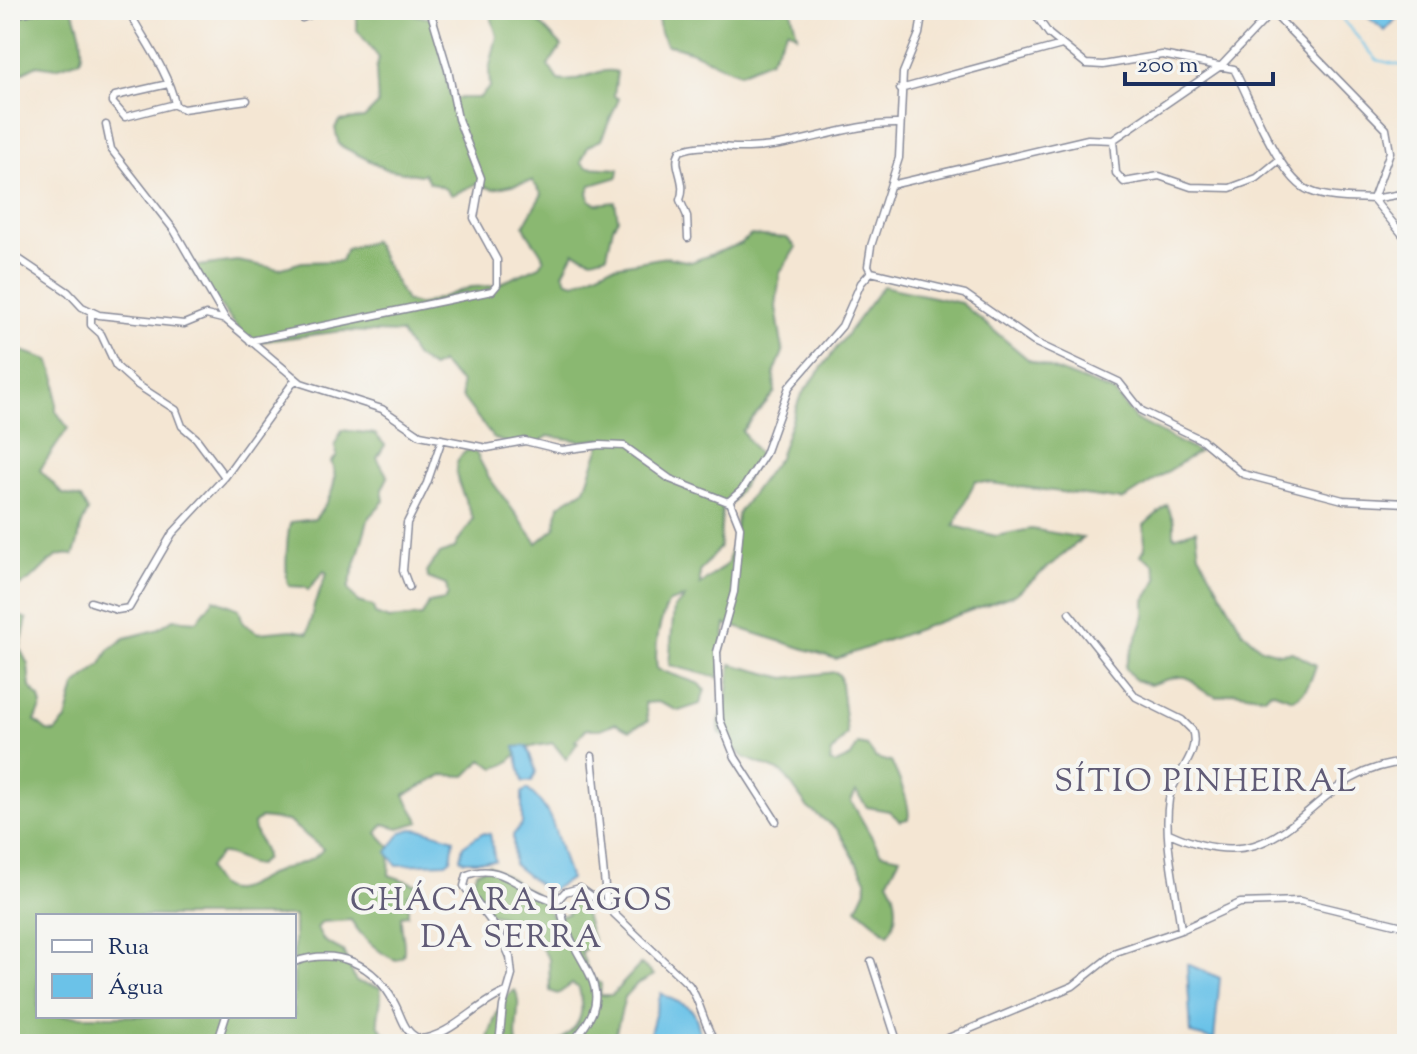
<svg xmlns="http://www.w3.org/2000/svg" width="1417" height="1054" font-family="'Sorts Mill Goudy',serif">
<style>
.forest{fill:#8ab871;stroke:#527468;stroke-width:2;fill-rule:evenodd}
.water{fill:#6bc2e8;stroke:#4378a3;stroke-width:2}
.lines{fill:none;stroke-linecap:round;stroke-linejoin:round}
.stream{stroke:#6bc2e8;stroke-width:2}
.minor-casing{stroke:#888a98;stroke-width:9}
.minor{stroke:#fff;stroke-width:6}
.labels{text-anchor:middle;stroke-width:8;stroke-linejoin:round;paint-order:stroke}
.neighbourhood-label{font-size:32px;letter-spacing:2px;fill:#605b76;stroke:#f6f6f2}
</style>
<rect width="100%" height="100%" fill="#f6f6f2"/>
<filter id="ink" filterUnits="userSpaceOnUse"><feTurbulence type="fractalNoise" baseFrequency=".0125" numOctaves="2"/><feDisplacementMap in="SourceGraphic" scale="16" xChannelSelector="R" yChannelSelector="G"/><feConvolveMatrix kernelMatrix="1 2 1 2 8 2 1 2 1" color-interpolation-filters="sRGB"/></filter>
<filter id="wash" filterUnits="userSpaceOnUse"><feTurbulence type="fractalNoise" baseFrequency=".006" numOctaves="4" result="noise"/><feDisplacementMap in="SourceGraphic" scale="32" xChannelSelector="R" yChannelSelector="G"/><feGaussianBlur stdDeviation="1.8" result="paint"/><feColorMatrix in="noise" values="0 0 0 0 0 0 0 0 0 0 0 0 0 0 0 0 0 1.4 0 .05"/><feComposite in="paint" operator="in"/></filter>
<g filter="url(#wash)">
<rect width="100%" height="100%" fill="#f4e6d3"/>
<!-- forest -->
<path class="forest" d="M10,10H72C78,21 86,48 80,60L56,68L37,65L10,79Z
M363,10H391L434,19L450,95L456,98H479L490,87L489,70L497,36L489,10H527L562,46L548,65L558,80C579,85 597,66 617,72L614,96L619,99L601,140L588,146L581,162L587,167L619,169L618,177L591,185L588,192L590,200L597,204L615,202L618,219L613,227L607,255L592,259L574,252L563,273L567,281L575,283L609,267L666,257L691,262L740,244L751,235L787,238L796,247L780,273L776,307L783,352L774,374L775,392L742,431L760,456L733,501L722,509L720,547L700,571V585L728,563L738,513L779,457L800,397L883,286L961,303L1029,360L1114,392L1135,419L1198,452L1123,500L975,481L954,526L996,536L1031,529L1083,538L1016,594L836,659L726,624L719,678L669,665L674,608L686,597L669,602C659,621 654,647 657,669L700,684L705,690L700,704L679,711L658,702L645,703L648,721L630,730L615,723L601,729H586L575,741L578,742L566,759L553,743C544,745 530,745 521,751C512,757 508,766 495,768L482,760L466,776L444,775L404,795L420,822L399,828L384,824L377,833L390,847L389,875L418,885L408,896V915L401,916C400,930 407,944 403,956L396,960C380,955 359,934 351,920L322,922L317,928L324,941L343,951L356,982L380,987C383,1000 379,1007 378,1019C377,1042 416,1041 431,1044H10V612L27,619L20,649L28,664L30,687L40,698L42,706L35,721L47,731L55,732L66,720L75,686L101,664L109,650L125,638L156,630L173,619L197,621L214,599L239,609L243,623L258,633L292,630L308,633L314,605L327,573L324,571L308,590L305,587L289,586C284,577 287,531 291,522L315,519C328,503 341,481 331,462L337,456L335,445L342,430L375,434L385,445L377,458L388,477L382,489L384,501L369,517L348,589L358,602L373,606L375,614L389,619L422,616L429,603L445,600L448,594L446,585L428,578L427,570L440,554L455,548C459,535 468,531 473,519C468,500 441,465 468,450L476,453L488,476L537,543L555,528L559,505L585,489L600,446L601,439L581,441L548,436L537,444L506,443L493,438L462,397L461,383L441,363L432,368L415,356L401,333L342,331L250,343L194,274L191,267L237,261L279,269L302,262L341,261L346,249L373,241L406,301L420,305L471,287L494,286L540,266L544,260C540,246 528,239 524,225L542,194L532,181L493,189L476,184L452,195L444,188L429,182L424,173L420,175L386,169L339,145L335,128L339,121L364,118L378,104L376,70L379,58L357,30V15ZM260,818L288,821L323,849C312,864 292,864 277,871C252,881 223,910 208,868L220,854C235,853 243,865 258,865L265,859C266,845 254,838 254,824ZM38,916H294V1016H38Z
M657,10H791L797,35L788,29L770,60L740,73C713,65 694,48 667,45L660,33Z
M10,347L49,360L56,379V411L68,428L40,470L63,494L81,498L88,512C76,530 82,539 73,555C51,551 45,570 28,581C23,585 16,586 10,590Z
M1167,505L1174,522V537L1196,530L1199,554L1243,632L1261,648L1279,653L1292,652L1316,665C1311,680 1308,692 1293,699L1271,691L1265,697L1234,692L1218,697C1180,686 1205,665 1150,685L1135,680L1125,667L1145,616V600L1158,579L1154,564L1141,555L1145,548L1144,525Z
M731,664L785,678L836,672L840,676L847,734L832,752L830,762L836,764L851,757L858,744L867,746L876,758L891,762C897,773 912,807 908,819L900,821L889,811L867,807L856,792L851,801L881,853L900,857L888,880C897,895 900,919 888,934L857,908L866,889V879L838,830L808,808L783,773L743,757L720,733L718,723L727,700Z
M489,865L535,894L554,918L568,914L574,899L581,902L594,943L581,952L590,976L601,984L600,995H612L641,964L654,975L636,985L625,997L613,1044H554C579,1029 586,1016 579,988L572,984L558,994L550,991L549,959L528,929L516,920L487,913L472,887L476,872Z
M515,990C523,1005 513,1026 517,1044H486C492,1027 499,999 515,990Z"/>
<!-- water -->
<path class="water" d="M1379,10H1402L1403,12L1385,31L1369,18Z
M527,746L536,772L532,781L523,782L515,747Z
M527,789C558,813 556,844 570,879L548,892L514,865L513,835L522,824V793Z
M411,829L425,830L454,839L451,859L446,863L397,865L387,852L402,832Z
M482,833L490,834L495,861H464L460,858L463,846Z
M1187,964L1220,978L1214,1040L1191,1034Z
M661,993C686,1010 695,999 700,1036L685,1044H647Z"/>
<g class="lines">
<!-- stream -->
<path class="stream" d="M1343,10V20L1377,60L1407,67"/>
</g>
</g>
<g filter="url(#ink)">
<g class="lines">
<!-- minor casing -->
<g class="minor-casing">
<path id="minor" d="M128,10C144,40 168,71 175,104L125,117L112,102L115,96L168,84
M292,10L302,18L323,10
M1032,10L1049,34L1086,64L1103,65L1162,55L1234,69C1250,99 1280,180 1310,191C1329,199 1352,198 1373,199L1407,240
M1113,13L1117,10
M10,15L39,10
M900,89L1062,45
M174,105L183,109L247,100
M106,125L111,149L174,230L226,320L301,383L382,409L420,435L487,448L525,441L562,450L600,445L624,446L670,479L728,502L742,490L765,454L789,387L842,326L861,283L871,272L868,266L871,246L899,158L903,73L919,34L923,10
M1113,140L1116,173L1124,182L1159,176L1191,187L1230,188L1257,178L1279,160
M891,185L1088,139L1113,140L1222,65L1270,14L1277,17L1386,129L1390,152L1373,199L1407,193
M688,238L687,216L680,200C688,180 671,166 680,151C703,142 724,149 748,148C799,147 847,123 898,124
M10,253L68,292L82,307L99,315L184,324L206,315L226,320
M871,272L965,294L1034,342L1119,382L1142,411L1202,440L1243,474L1343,500L1407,503
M250,341L492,291L497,285V260L474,218L481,178L458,119L448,70L430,10
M1400,344L1407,338
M225,477L295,380
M730,502L740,527L734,592L717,652L720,720L735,757L776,821
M409,587L403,571L407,523L427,483L442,439
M91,602L117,610L129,608L172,534L225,477L196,438L182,426L176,410L136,384L116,366L101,334L91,325V313
M1069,613L1136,697L1182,720L1192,730C1201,755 1173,775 1169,799C1163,840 1176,889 1181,930
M592,756L607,907
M1169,833C1296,891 1300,769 1407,762
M557,901L565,892L580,888L607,907L689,985C702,1003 703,1026 717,1044
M871,961L898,1044
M294,962C337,947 374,963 395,1004C402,1017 404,1033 420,1039C450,1037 477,1003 506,992
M962,1031L968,1044
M217,1044L226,1016
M499,1044L503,1006L512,975L510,957L499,932L464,886L467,875C495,864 512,881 535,893C547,900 554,897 561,910C572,969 627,986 570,1044
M934,1044L1073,986L1116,952L1181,930L1240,903L1300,901L1407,927"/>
</g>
<!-- minor -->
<use href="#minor" class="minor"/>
</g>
</g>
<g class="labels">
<!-- neighbourhood labels -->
<g class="neighbourhood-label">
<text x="1206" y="791">SÍTIO PINHEIRAL</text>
<text x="512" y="910">CHÁCARA LAGOS<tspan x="512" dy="37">DA SERRA</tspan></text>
</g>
</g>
<!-- margin -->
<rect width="1417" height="1054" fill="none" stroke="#f6f6f2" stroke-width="40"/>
<!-- legend -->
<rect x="36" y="914" width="260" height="104" fill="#f6f6f2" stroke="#9ea6b7" stroke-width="2"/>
<rect x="52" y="940" width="40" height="12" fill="#ffffff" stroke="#9ea6b7" stroke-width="2"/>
<text x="108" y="954" font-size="24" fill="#1b2f5e">Rua</text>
<rect x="52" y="974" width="40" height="24" fill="#6bc2e8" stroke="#9ea6b7" stroke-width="2"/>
<text x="108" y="994" font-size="24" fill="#1b2f5e">Água</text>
<!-- scale -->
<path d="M1125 72v12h148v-12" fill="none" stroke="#1b2f5e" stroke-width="4"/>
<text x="1137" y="72" font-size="24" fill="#1b2f5e" stroke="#f6f6f2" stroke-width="6" paint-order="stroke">200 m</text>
</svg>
